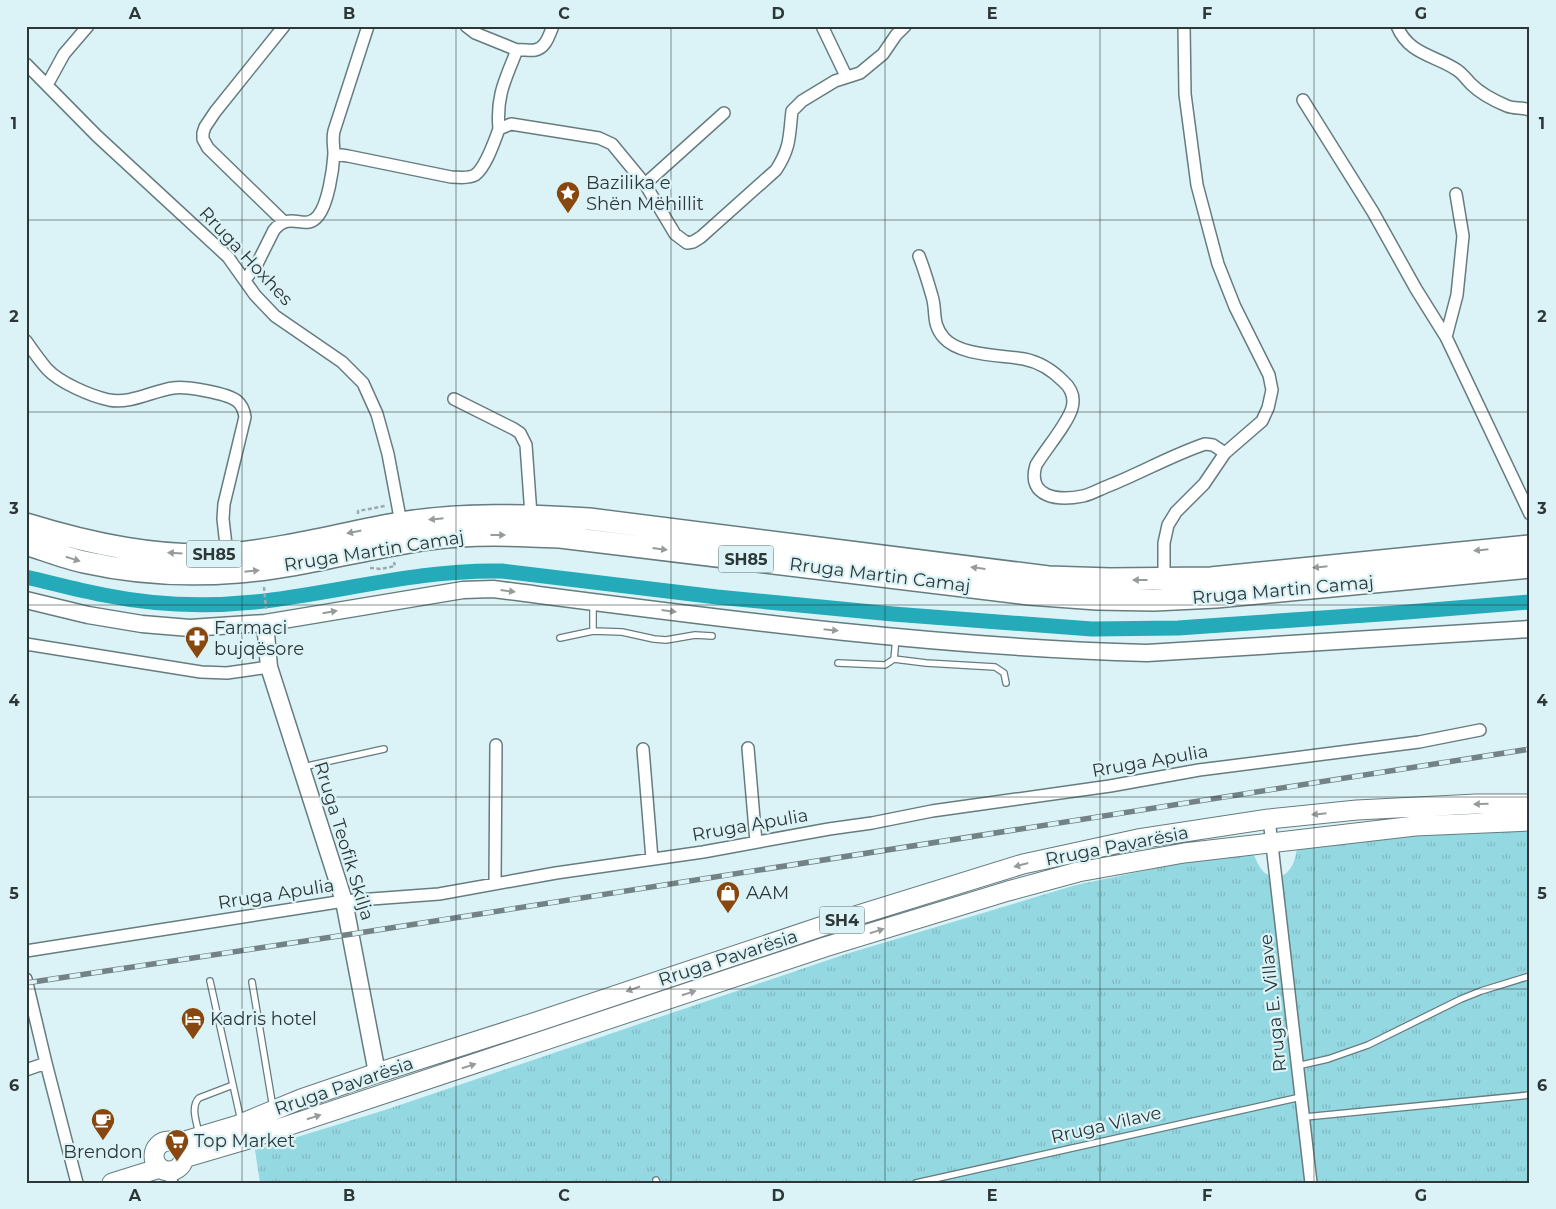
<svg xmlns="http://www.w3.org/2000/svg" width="1556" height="1209" font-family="Montserrat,sans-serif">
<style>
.grass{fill:url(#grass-tufts)}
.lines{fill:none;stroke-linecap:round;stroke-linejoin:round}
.canal{stroke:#24aab8;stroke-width:15}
.lane-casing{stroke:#667c7f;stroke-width:8}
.street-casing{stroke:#667c7f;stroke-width:14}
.secondary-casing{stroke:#667c7f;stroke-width:19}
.primary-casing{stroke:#667c7f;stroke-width:21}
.highway-casing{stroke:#667c7f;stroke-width:24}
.path{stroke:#99abad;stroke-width:2.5;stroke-dasharray:4 2.5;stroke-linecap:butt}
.lane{stroke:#fff;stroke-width:5.5}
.street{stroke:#fff;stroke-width:11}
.secondary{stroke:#fff;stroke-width:16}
.primary{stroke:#fff;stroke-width:19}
.highway{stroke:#fff;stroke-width:21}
.rail-casing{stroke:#738284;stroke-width:5.5}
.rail{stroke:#dbf3f6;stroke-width:4;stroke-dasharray:11;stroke-linecap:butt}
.oneway{fill:#969b9c}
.grid{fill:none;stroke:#2e3738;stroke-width:1;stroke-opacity:0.55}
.labels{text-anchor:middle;stroke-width:4.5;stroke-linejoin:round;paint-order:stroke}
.shield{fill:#dbf3f6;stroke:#626f71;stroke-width:1}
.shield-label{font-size:16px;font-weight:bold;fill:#2e3738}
.poi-label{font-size:18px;fill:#2e3738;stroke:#dbf3f6;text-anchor:start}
.street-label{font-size:18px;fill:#2e3738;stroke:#dbf3f6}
.neatline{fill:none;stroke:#2e3738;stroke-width:2}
.grid-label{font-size:16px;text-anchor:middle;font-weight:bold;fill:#2e3738}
</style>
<defs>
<pattern id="grass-tufts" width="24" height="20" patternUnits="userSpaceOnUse" patternTransform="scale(1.25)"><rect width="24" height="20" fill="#94d8e1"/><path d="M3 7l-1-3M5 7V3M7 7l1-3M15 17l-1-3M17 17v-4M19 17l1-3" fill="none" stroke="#80bac2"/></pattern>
</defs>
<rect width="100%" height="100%" fill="#dbf3f6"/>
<!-- grass -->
<path class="grass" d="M1468,828L1530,831V1183H260L255,1150L385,1110L846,954L1076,885L1210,857L1253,853C1256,859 1259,868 1265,873C1286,886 1296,863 1297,847Z"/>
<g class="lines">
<!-- canal -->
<path class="canal" d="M26,577C52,583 78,590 104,595C153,605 205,607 255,602C338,593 418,569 502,571L717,597L893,614L1092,629L1178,628L1395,613L1530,602"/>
<!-- lane casing -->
<g class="lane-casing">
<path id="lane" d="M593,631V604
M560,638L593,631L622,632L654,639L666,640L695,635L712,636
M894,659L896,638
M838,663L885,665L894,659L926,663L995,667L1004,673L1006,683
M303,767L384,749
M210,981L241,1121
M252,982L273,1108
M1297,1066L1328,1059L1368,1045L1461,999L1481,991L1530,976
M1305,1117L1530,1095
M199,1134C197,1123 190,1107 199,1098L233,1085
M656,1180L657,1183
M916,1183L1301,1097"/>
</g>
<!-- street casing -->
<g class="street-casing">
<path id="street" d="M466,26L475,33L517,50
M822,26L846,76
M1397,26C1409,55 1435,55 1457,70C1463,74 1466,79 1471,84C1481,94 1495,101 1507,106C1514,109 1522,107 1530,110
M26,64L97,136L228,257L255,295L275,316L342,362L363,383L377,414L388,454L401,523
M47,85L64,54L88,26
M1303,100L1373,212L1416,289L1446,337L1530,514
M499,129C496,96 505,80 517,50C523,49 529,51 535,50C546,48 549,35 553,26
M334,154L348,156L451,177C459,177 468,179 475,175C486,167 494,142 499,129L511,124L599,138L612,144L645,184L675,234L687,243L693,242L701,237L776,170C791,147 789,136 792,111L802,101L835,81L860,73L883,54L896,35L905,26
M645,184L724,113
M283,221L208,148L203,139V133L205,127L215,112L284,26
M919,256C924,269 928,282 932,296C937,312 931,323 944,338C960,356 1002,355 1024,359C1039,362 1052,370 1063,381C1071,388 1075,397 1072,408C1068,423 1045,450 1036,465C1026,498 1059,501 1083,496C1092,494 1100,489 1108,486C1141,473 1172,455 1205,444L1213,445L1225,453
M245,280L257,264L274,230C291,210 305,232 318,216C328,204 333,170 334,154C334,146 332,139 334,131C345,96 357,61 368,26
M1446,337L1457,295L1463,236L1456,194
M26,341C33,351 40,361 47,369C60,383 91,396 109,400C131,404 152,391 173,388C185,386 227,393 237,401C242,405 244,410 245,417L224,504L223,519L227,554
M454,399L514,429L520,433L526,445L531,515
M1164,580V543L1168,525L1176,512L1204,484L1225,453L1262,421L1268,408L1272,390L1269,375L1235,307L1218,264L1197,185L1185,94L1184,26
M26,644L201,672L227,673L269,667
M748,748L756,842
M643,749L652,859
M1269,819L1311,1183
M495,884L496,745
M26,951L344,901L439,894L556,873L703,852L829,829L872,823L932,811L1110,786L1199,770L1419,742L1480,730
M26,979L46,1063L77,1183
M26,1070L46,1063
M169,1171L172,1183"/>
</g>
<!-- secondary casing -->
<g class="secondary-casing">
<path id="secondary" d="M26,600L88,615L142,624L190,628L265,623L463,590L493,589C710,617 928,647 1147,653L1530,629
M265,623L269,667L344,901L377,1073"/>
</g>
<!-- primary casing -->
<g class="primary-casing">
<path id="primary" d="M154 1156a15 15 0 1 1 30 0a15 15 0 1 1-30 0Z
M178,1143L238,1125L301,1099L377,1073L533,1023L826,925L1023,864L1138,839L1269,819L1357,810L1476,804H1530
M184,1158L242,1141L825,947L1008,891L1078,872L1184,853L1415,826L1530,821
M112,1183L160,1168"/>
</g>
<!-- highway casing -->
<g class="highway-casing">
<path id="highway" d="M26,524C91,544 160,559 228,554C286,549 343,533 400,523C463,513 526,515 589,519L1048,577L1110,579L1211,578L1530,546
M26,544C45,550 65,558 84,562C133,573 188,576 238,572C302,567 365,548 428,539C472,533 516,535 560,537L1029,594L1097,599L1154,600L1216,597L1530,567"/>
</g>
<!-- path -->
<path class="path" d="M358,514V511L385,506V507
M370,568L381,569L395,566L394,562
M264,587L266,609"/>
<!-- lane -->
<use href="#lane" class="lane"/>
<!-- street -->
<use href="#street" class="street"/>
<!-- secondary -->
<use href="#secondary" class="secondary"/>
<!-- primary -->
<use href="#primary" class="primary"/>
<!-- highway -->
<use href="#highway" class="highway"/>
<!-- rail casing -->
<g class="rail-casing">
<path id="rail" d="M26,983L352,934L1530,749"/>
</g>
<!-- rail -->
<use href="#rail" class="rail"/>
</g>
<!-- one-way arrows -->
<defs><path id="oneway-solid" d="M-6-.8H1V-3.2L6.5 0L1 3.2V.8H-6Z" transform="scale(1.25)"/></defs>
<g class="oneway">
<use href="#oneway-solid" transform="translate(436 519) rotate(174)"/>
<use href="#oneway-solid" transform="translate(354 532) rotate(169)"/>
<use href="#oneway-solid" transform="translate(498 535)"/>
<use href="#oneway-solid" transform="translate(660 549) rotate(7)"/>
<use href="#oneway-solid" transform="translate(1481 550) rotate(174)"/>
<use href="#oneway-solid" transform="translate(175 553) rotate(-177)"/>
<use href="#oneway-solid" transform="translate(73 559) rotate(17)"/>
<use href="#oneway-solid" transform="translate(1320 567) rotate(174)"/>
<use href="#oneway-solid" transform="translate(978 568) rotate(-173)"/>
<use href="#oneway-solid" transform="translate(252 571) rotate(-6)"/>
<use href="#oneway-solid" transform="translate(1140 580) rotate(-180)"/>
<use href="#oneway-solid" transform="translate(508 591) rotate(7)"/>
<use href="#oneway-solid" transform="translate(669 611) rotate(7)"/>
<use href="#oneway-solid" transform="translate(330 612) rotate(-10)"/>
<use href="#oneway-solid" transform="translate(831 630) rotate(6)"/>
<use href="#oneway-solid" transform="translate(1481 804) rotate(179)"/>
<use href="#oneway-solid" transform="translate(1319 814) rotate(174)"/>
<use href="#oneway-solid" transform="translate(1021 865) rotate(165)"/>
<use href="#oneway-solid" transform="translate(877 931) rotate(-17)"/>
<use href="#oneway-solid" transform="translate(633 989) rotate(161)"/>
<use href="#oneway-solid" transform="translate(689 993) rotate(-18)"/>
<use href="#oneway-solid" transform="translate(469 1066) rotate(-18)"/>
<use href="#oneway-solid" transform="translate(314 1117) rotate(-18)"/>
</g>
<!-- grid -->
<path class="grid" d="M242,26V1183M456,26V1183M671,26V1183M885,26V1183M1100,26V1183M1314,26V1183M26,220H1530M26,412H1530M26,605H1530M26,797H1530M26,989H1530"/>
<!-- icons -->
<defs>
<g id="sight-pin" transform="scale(1.25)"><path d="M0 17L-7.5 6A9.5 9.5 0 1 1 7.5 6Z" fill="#87470e" stroke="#dbf3f6"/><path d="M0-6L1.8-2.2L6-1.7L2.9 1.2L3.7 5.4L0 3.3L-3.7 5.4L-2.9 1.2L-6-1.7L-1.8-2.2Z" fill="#fff"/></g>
<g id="pharmacy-pin" transform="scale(1.25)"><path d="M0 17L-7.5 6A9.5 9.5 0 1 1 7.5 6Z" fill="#87470e" stroke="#dbf3f6"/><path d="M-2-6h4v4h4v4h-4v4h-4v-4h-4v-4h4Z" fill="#fff"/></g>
<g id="shop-pin" transform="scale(1.25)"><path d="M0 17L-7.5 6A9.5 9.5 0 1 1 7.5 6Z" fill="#87470e" stroke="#dbf3f6"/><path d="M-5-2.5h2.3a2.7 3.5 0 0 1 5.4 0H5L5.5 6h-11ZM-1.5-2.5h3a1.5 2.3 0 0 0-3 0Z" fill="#fff"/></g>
<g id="hotel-pin" transform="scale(1.25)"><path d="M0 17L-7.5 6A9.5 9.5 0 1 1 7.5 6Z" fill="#87470e" stroke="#dbf3f6"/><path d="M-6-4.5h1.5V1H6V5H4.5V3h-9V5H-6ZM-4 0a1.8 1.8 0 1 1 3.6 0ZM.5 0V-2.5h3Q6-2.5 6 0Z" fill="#fff"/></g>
<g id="cafe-pin" transform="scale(1.25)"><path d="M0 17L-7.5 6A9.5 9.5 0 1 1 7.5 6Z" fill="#87470e" stroke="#dbf3f6"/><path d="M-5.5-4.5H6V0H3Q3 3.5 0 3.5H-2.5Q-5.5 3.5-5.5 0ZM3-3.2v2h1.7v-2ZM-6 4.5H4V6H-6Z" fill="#fff"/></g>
<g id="supermarket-pin" transform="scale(1.25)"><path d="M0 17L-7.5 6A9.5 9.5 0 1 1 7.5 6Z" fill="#87470e" stroke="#dbf3f6"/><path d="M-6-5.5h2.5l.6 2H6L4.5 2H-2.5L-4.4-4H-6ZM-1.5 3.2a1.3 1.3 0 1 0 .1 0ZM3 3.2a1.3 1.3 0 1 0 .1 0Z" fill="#fff"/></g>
</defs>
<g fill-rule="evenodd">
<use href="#sight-pin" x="568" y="193"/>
<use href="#pharmacy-pin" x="197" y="638"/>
<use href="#shop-pin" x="728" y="893"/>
<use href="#hotel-pin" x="193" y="1019"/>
<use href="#cafe-pin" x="103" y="1120"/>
<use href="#supermarket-pin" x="177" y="1141"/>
</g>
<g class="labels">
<!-- shield labels -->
<g class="shield">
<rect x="186.5" y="540.5" width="55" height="27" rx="4"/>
<rect x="718.5" y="545.5" width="55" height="27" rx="4"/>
<rect x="819.5" y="906.5" width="45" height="27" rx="4"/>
</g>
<g class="shield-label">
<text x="214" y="560">SH85</text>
<text x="746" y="565">SH85</text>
<text x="842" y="926">SH4</text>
</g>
<!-- poi labels -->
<g class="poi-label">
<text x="586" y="189">Bazilika e<tspan x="586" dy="21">Shën Mëhillit</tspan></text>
<text x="214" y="634">Farmaci<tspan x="214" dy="21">bujqësore</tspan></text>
<text x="746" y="899">AAM</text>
<text x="210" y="1025">Kadris hotel</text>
<text x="194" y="1147">Top Market</text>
<text x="103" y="1158" text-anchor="middle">Brendon</text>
</g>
<!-- street labels -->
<g class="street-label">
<text transform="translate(246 256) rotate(47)" y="6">Rruga Hoxhes</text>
<text transform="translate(374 551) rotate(-9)" y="6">Rruga Martin Camaj</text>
<text transform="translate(880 575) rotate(7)" y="6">Rruga Martin Camaj</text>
<text transform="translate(1283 590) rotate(-5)" y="6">Rruga Martin Camaj</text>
<text transform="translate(1150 761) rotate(-10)" y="6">Rruga Apulia</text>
<text transform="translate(750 825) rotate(-10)" y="6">Rruga Apulia</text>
<text transform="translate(344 841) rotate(73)" y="6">Rruga Teofik Skilja</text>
<text transform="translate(1117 846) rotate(-11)" y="6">Rruga Pavarësia</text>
<text transform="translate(276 894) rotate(-9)" y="6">Rruga Apulia</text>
<text transform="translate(728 958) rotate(-18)" y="6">Rruga Pavarësia</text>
<text transform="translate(1273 1003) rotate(-96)" y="6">Rruga E. Villave</text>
<text transform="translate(344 1086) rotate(-19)" y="6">Rruga Pavarësia</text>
<text transform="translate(1106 1125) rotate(-13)" y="6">Rruga Vilave</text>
</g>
</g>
<!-- border -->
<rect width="1556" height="1209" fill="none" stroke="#dbf3f6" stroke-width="55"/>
<rect x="28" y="28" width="1500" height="1154" class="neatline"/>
<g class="grid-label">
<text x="135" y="19">A</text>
<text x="349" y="19">B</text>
<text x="564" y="19">C</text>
<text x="778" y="19">D</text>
<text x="992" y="19">E</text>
<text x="1207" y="19">F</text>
<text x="1421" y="19">G</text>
<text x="14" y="129">1</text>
<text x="1542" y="129">1</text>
<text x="14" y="322">2</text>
<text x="1542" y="322">2</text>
<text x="14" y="514">3</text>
<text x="1542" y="514">3</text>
<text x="14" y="706">4</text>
<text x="1542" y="706">4</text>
<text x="14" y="899">5</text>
<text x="1542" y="899">5</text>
<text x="14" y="1091">6</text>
<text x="1542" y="1091">6</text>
<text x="135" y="1201">A</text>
<text x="349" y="1201">B</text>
<text x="564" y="1201">C</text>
<text x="778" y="1201">D</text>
<text x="992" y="1201">E</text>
<text x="1207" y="1201">F</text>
<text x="1421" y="1201">G</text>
</g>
</svg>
